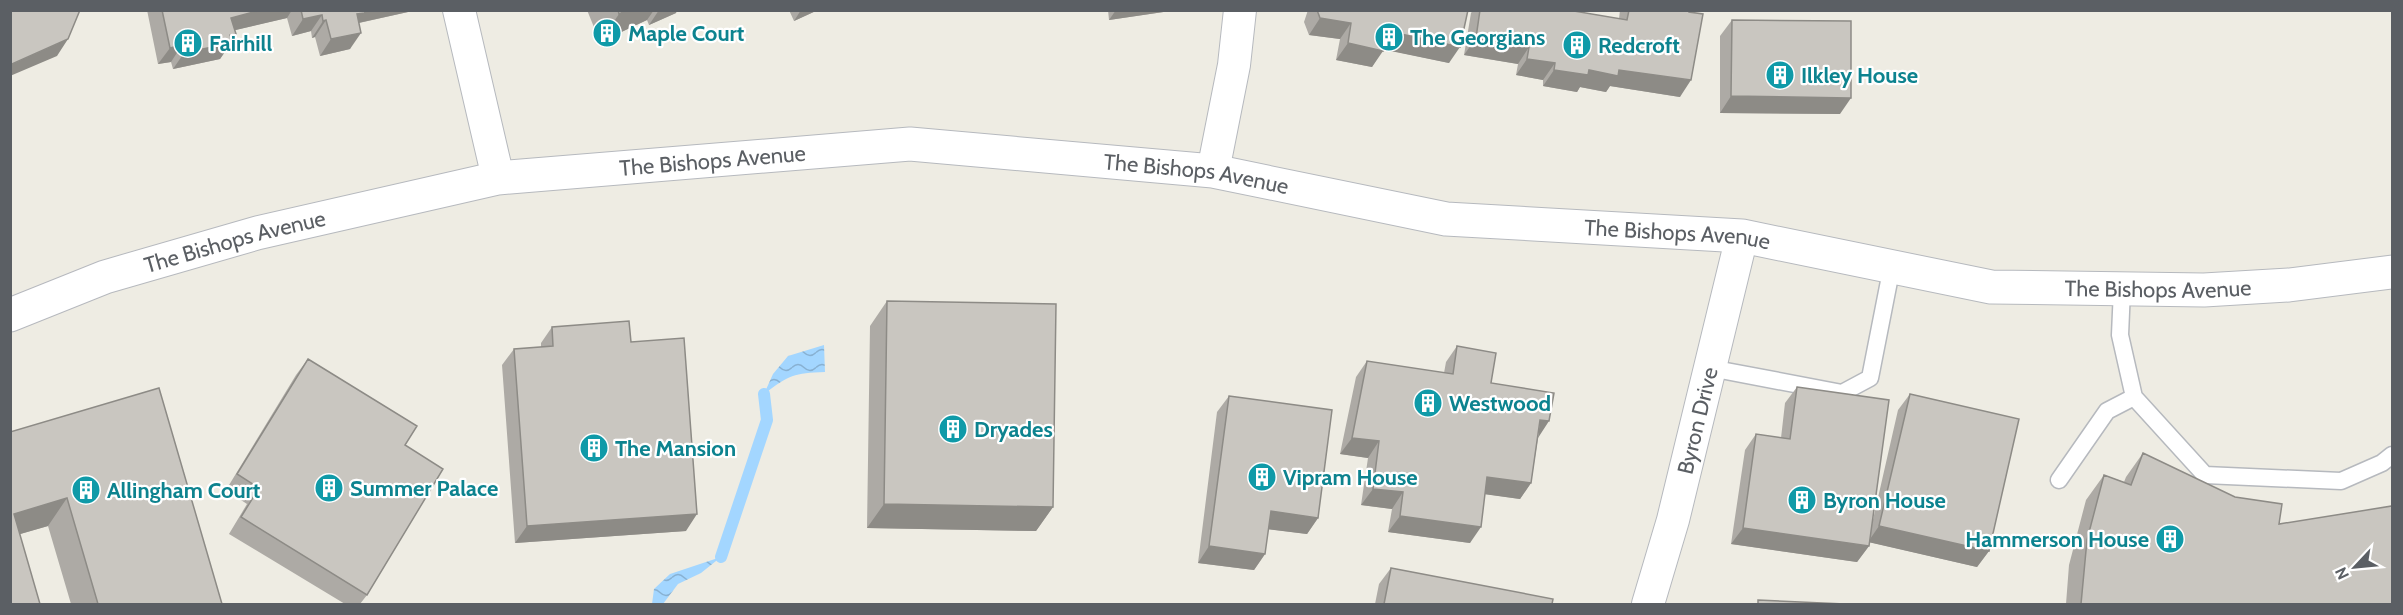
<svg xmlns="http://www.w3.org/2000/svg" width="2403" height="615" font-family="Cabin,sans-serif">
<style>
.water{fill:url(#water-waves)}
.lines{fill:none;stroke-linecap:round;stroke-linejoin:round}
.stream{stroke:#a3d6ff;stroke-width:12}
.service-casing{stroke:#b6b9be;stroke-width:19}
.minor-casing{stroke:#b6b9be;stroke-width:34}
.tertiary-casing{stroke:#b6b9be;stroke-width:35}
.service{stroke:#fff;stroke-width:16}
.minor{stroke:#fff;stroke-width:32}
.tertiary{stroke:#fff;stroke-width:33}
.wall{fill:#adaaa5}
.shaded-wall{fill:#8d8b86}
.building{fill:#c9c6c0;stroke:#8d8b86;stroke-width:1.5}
.labels{text-anchor:middle;stroke-width:4.5;stroke-linejoin:round;paint-order:stroke}
.culture-label{font-size:22px;font-weight:bold;fill:#0d838f;stroke:#fff;text-anchor:start}
.street-label{font-size:22px;fill:#5b5f64;stroke:#fff}
</style>
<defs>
<pattern id="water-waves" width="16" height="10" patternUnits="userSpaceOnUse" patternTransform="scale(1.5)"><rect width="16" height="10" fill="#a3d6ff"/><path d="M0 5q4-4 8 0t8 0" fill="none" stroke="#88b1d2"/></pattern>
</defs>
<rect width="100%" height="100%" fill="#eeece3"/>
<!-- water -->
<path class="water" d="M824,345L825,372C794,373 789,375 764,394L773,374L788,356Z
M721,557L701,573L678,584L663,604H652L654,589L670,574Z"/>
<g class="lines">
<!-- stream -->
<path class="stream" d="M721,557L767,420L764,394"/>
<!-- service casing -->
<g class="service-casing">
<path id="service" d="M2122,289L2120,335L2134,397L2205,475L2341,481L2382,463L2392,455
M1710,368L1842,393L1870,378L1892,266
M2059,480L2107,411L2134,397"/>
</g>
<!-- minor casing -->
<g class="minor-casing">
<g id="minor">
<path d="M459,10L498,178"/>
<path d="M1213,171L1234,65L1240,10"/>
<path id="s1" d="M1648,604L1673,520L1742,236"/>
</g>
</g>
<!-- tertiary casing -->
<g class="tertiary-casing">
<g id="tertiary">
<path id="s2" d="M10,315L105,277L257,233L498,178L910,144L1213,171L1446,219L1742,236L1991,287L2204,290L2289,285L2392,272"/>
</g>
</g>
<!-- service -->
<use href="#service" class="service"/>
<!-- minor -->
<use href="#minor" class="minor"/>
<!-- tertiary -->
<use href="#tertiary" class="tertiary"/>
</g>
<!-- wall -->
<path class="wall" d="M147,10H408V12L359,23L350,49L320,56L315,37L312,38L311,31L292,36L287,18L235,30L231,41V43L220,59L173,69L171,62L158,64Z
M587,10H677L676,13L649,25L647,20L600,42Z
M789,10H818L794,21Z
M1108,10H1177L1109,20Z
M1308,10H1468L1449,63L1383,49L1372,67L1336,60L1340,39L1309,35L1304,22Z
M1473,10L1619,19L1620,10H1689L1680,97L1610,86L1606,92L1580,87L1577,92L1543,86V80L1516,75L1518,64L1464,55L1471,13Z
M1732,20L1840,114L1720,113V36Z
M887,301L1053,507L1036,531L867,528L870,326Z
M552,327L631,342L686,531L515,543L502,365L514,349L541,347V343Z
M1457,346L1491,383L1538,438L1531,483L1520,499L1485,494L1470,543L1388,532L1392,509L1361,505L1368,458L1340,454L1356,377L1367,361L1444,373L1446,362Z
M308,359L405,445L367,595L360,604H345L229,534L247,504L226,490L296,375Z
M1797,387L1872,524L1898,410L1910,394L1989,551L1977,567L1869,542V546L1857,562L1731,544L1745,450L1756,434L1781,438L1785,403Z
M1229,396L1318,518L1307,534L1268,529L1265,554L1254,570L1198,563L1217,412Z
M10,432L222,604H71L48,526L20,534L10,604Z
M2143,453L2279,524L2392,604H2066L2069,565L2086,500L2104,475L2124,482L2126,477Z
M1391,568L1552,604H1375L1379,584Z"/>
<!-- shaded-wall -->
<path class="shaded-wall" d="M261,10H292L287,18L219,34L231,18Z
M362,10H408V12L358,23L357,14Z
M627,10H654L647,20L600,42L619,14Z
M659,10H677L676,13L649,25Z
M801,10H818L794,21Z
M1116,10H1177L1109,20Z
M322,15L311,31L292,36L303,19Z
M1320,18L1351,23L1340,39L1309,35Z
M326,20L315,37L312,38L323,21Z
M1387,31L1460,47L1449,63L1376,48Z
M361,33L350,49L320,56L331,39Z
M236,34L229,43H231L220,59L173,69L184,53L230,35Z
M1476,38L1529,47L1518,64L1464,55Z
M68,39L57,56L10,76V66L12,64Z
M1348,43L1383,51L1372,67L1336,60Z
M182,45L171,62L158,64L170,48Z
M1527,59L1555,63L1543,80L1516,75Z
M1554,70H1619L1691,80L1680,97L1610,86L1606,92L1580,87L1577,92L1543,86Z
M1731,96L1851,98L1840,114L1720,113Z
M1540,420L1549,421L1538,438Z
M1352,438L1379,441L1368,458L1340,454Z
M1487,477L1531,483L1520,499L1476,493Z
M1373,489L1403,492L1392,509L1361,505Z
M67,498L48,526L10,537L14,514Z
M884,504L1053,507L1036,531L867,528Z
M1271,511L1318,518L1307,534L1259,528Z
M697,514L686,531L515,543L527,526Z
M1400,516L1481,527L1470,543L1388,532Z
M1879,526L1989,551L1977,567L1868,542Z
M1743,528L1869,546L1857,562L1731,544Z
M1209,546L1265,554L1254,570L1198,563Z"/>
<!-- building -->
<path class="building" d="M10,10H80L68,39L12,64L10,63Z
M162,10H261L231,18L236,34L230,35L231,43L184,53L182,45L170,48Z
M301,10H364L365,13L357,14L361,33L331,39L326,20L323,21L322,15L303,19Z
M618,10H627L619,14Z
M1317,10H1468L1460,47L1387,31L1383,51L1348,43L1351,23L1320,18Z
M1480,10H1568L1627,20L1629,10H1689V12L1703,14L1691,80L1619,70L1618,76L1589,70L1588,75L1554,70L1555,63L1527,59L1529,47L1476,38Z
M1732,20L1851,21V98L1731,96Z
M887,301L1056,304L1053,507L884,504Z
M629,321L631,342L684,338L697,514L527,526L514,349L553,346L552,327Z
M1457,346L1496,353L1491,383L1554,393L1549,421L1540,420L1531,483L1487,477L1481,527L1400,516L1403,492L1373,489L1379,441L1352,438L1367,361L1453,374Z
M308,359L417,426L405,445L443,469L367,595L241,517L259,488L237,474Z
M1797,387L1889,400L1869,546L1743,528L1756,434L1790,439Z
M159,388L222,604H98L67,498L14,514L40,604H10V432Z
M1910,394L2019,419L1989,551L1879,526Z
M1229,396L1332,410L1318,518L1271,511L1265,554L1209,546Z
M2143,453L2235,497L2282,504L2279,524L2392,506V604H2081L2087,540L2104,475L2131,485Z
M1391,568L1553,599L1552,604H1384Z
M1758,600L1845,604H1758Z"/>
<!-- icons -->
<defs>
<g id="building-disc" transform="scale(1.5)"><circle r="9.5" fill="#0f9aa8" stroke="#fff"/><path d="M-4-6H4V6H1V3H-1V6H-4ZM-2.5-4.3h1.7v1.8h-1.7ZM.8-4.3h1.7v1.8H.8ZM-2.5-1h1.7V.8h-1.7ZM.8-1h1.7V.8H.8Z" fill="#fff"/></g>
</defs>
<g fill-rule="evenodd">
<use href="#building-disc" x="607" y="33"/>
<use href="#building-disc" x="1389" y="37"/>
<use href="#building-disc" x="188" y="43"/>
<use href="#building-disc" x="1577" y="45"/>
<use href="#building-disc" x="1780" y="75"/>
<use href="#building-disc" x="1428" y="403"/>
<use href="#building-disc" x="953" y="429"/>
<use href="#building-disc" x="594" y="448"/>
<use href="#building-disc" x="1262" y="477"/>
<use href="#building-disc" x="329" y="488"/>
<use href="#building-disc" x="86" y="490"/>
<use href="#building-disc" x="1802" y="500"/>
<use href="#building-disc" x="2170" y="539"/>
</g>
<g class="labels">
<!-- culture labels -->
<g class="culture-label">
<text x="628" y="41">Maple Court</text>
<text x="1410" y="45">The Georgians</text>
<text x="209" y="51">Fairhill</text>
<text x="1598" y="53">Redcroft</text>
<text x="1801" y="83">Ilkley House</text>
<text x="1449" y="411">Westwood</text>
<text x="974" y="437">Dryades</text>
<text x="615" y="456">The Mansion</text>
<text x="1283" y="485">Vipram House</text>
<text x="350" y="496">Summer Palace</text>
<text x="107" y="498">Allingham Court</text>
<text x="1823" y="508">Byron House</text>
<text x="2149" y="547" text-anchor="end">Hammerson House</text>
</g>
<!-- street labels -->
<g class="street-label">
<text dy="8" stroke="none"><textPath href="#s2" startOffset="723">The Bishops Avenue</textPath></text>
<text dy="8" stroke="none"><textPath href="#s2" startOffset="1209">The Bishops Avenue</textPath></text>
<text dy="8" stroke="none"><textPath href="#s2" startOffset="1695">The Bishops Avenue</textPath></text>
<text dy="8" stroke="none"><textPath href="#s2" startOffset="237">The Bishops Avenue</textPath></text>
<text dy="8" stroke="none"><textPath href="#s2" startOffset="2181">The Bishops Avenue</textPath></text>
<text dy="8" stroke="none"><textPath href="#s1" startOffset="190">Byron Drive</textPath></text>
</g>
</g>
<!-- border -->
<rect width="2403" height="615" fill="none" stroke="#5b5f64" stroke-width="24"/>
<!-- north arrow -->
<g transform="translate(2355 567) rotate(244)" stroke="#ffffff" stroke-width="4.5" paint-order="stroke">
<path d="M0-4.5L10 22L0 15L-10 22Z" fill="#5b5f64"/>
<text y="-9" font-size="16" font-weight="bold" text-anchor="middle" fill="#5b5f64">N</text>
</g>
</svg>
